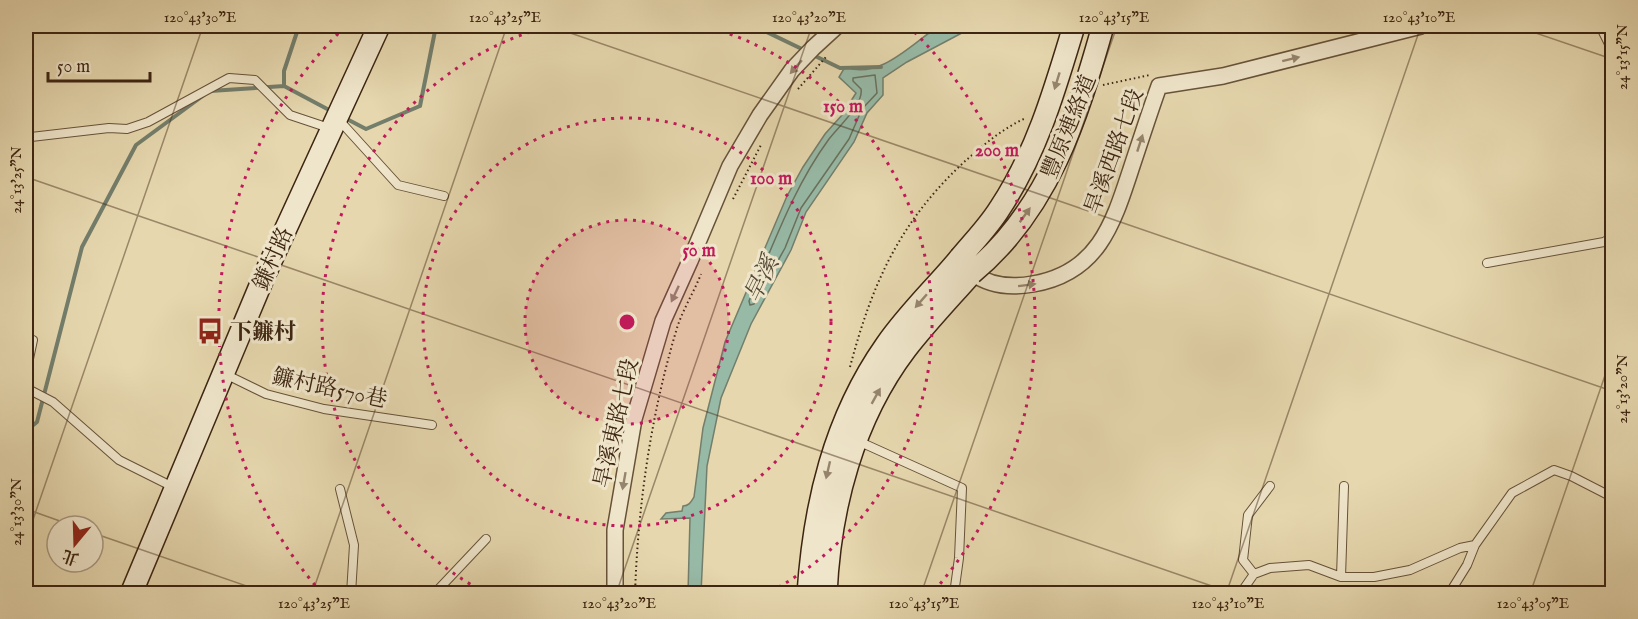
<svg xmlns="http://www.w3.org/2000/svg" width="1638" height="619" font-family="'IM FELL English','Noto Serif TC',serif">
<style>
.water{fill:#97baa7;stroke:#737e6b;stroke-width:1.5}
.lines{fill:none;stroke-linecap:round;stroke-linejoin:round}
.shore{stroke:#6a705c;stroke-width:1.5}
.stream{stroke:#737e6b;stroke-width:4}
.lane-casing{stroke:#675239;stroke-width:10}
.street-casing{stroke:#675239;stroke-width:18}
.secondary-casing{stroke:#3d2512;stroke-width:24}
.path{stroke:#3d2512;stroke-width:2;stroke-dasharray:1.5 3;stroke-linecap:butt}
.lane{stroke:#efe5ca;stroke-width:8}
.street{stroke:#efe5ca;stroke-width:15}
.secondary{stroke:#efe5ca;stroke-width:21}
.secondary-bridge-casing{stroke:#3d2512;stroke-width:24;stroke-linecap:butt}
.secondary-bridge{stroke:#efe5ca;stroke-width:21}
.oneway{fill:#96856e}
.ticks{fill:none;stroke:#3d2512;stroke-width:1.5;stroke-opacity:0.45}
.ring{fill:none;stroke:#c2185b;stroke-width:3;stroke-dasharray:3 6}
.labels{text-anchor:middle;stroke-width:6;stroke-linejoin:round;paint-order:stroke}
.street-label{font-size:22px;fill:#3d2512;stroke:#efe5ca}
.poi-label{font-size:22px;font-weight:bold;fill:#3d2512;stroke:#efe5ca;text-anchor:start}
.water-label{font-size:24px;font-style:italic;fill:#544a37;stroke:#efe5ca}
.centre{fill:#c2185b;stroke:#efe5ca;stroke-width:3}
.ring-label{font-size:18px;text-anchor:middle;font-weight:bold;fill:#c2185b;stroke:#efe5ca;stroke-width:6;stroke-linejoin:round;paint-order:stroke}
.neatline{fill:none;stroke:#3d2512;stroke-width:2}
.ticks-label{font-size:15px;text-anchor:middle;fill:#3d2512}
</style>
<rect width="100%" height="100%" fill="#e6d7ae"/>
<filter id="stains"><feTurbulence type="fractalNoise" baseFrequency=".00333" numOctaves="4"/><feColorMatrix values="0 0 0 0 .2 0 0 0 0 .09 0 0 0 0 .02 0 0 0 .5 -.17"/></filter>
<radialGradient id="worn" r=".72"><stop offset=".6" stop-color="#630" stop-opacity="0"/><stop offset="1" stop-color="#630" stop-opacity=".3"/></radialGradient>
<!-- water -->
<path class="water" d="M939,26H975L907,62L883,78V95L867,113L854,142L806,212L791,250L751,324L721,398L707,466L701,593H688L690,518L661,519L666,513L682,511L683,506C689,506 691,502 694,497L703,428L725,342L787,196L803,167L825,134L842,115L856,93L839,77L845,67C881,80 912,43 939,26Z"/>
<g class="lines">
<!-- shore -->
<path class="shore" d="M875,75L877,93L862,109L849,139L801,208L785,248L754,304L750,305L749,301C773,246 793,188 829,139C838,127 864,104 861,89L853,81V78Z"/>
<!-- stream -->
<path class="stream" d="M754,26L804,50
M813,55L840,68L881,67
M284,86V71L299,26
M210,91L284,86L331,111
M343,117L366,129L420,106L436,26
M26,431L37,422L82,247L136,145L204,95"/>
<!-- lane casing -->
<g class="lane-casing">
<path id="lane" d="M1600,26L1612,50
M339,120L398,185L444,196
M26,135L31,137L109,128L127,129L148,122L229,78L255,80L290,115L329,128
M1487,263L1604,242L1612,237
M26,337L33,340L26,373
M225,374L266,394L324,409L432,425
M26,388L53,402L119,460L175,488
M858,441L962,488L959,558L954,594
M340,489L354,545L351,594
M1254,574L1243,560L1248,515L1270,486
M1341,577L1344,486
M434,594L486,539
M1240,594L1254,574L1270,568L1309,565L1341,577H1374L1410,570L1460,548L1475,545L1512,493L1554,470L1571,476L1612,497
M1449,594L1467,565L1475,545"/>
</g>
<!-- street casing -->
<g class="street-casing">
<path id="street" d="M972,273C990,286 1011,288 1033,284C1098,273 1113,224 1131,169C1140,142 1149,114 1159,86L1223,76L1421,26
M615,594V530L634,419L663,321L690,261L730,166L760,115L792,70L813,48L837,26"/>
</g>
<!-- secondary casing -->
<g class="secondary-casing">
<path id="secondary" d="M131,594L265,274L379,26
M808,594C814,505 834,419 886,345C908,313 936,287 960,258
M826,594C830,507 853,419 906,349C926,323 950,298 972,273"/>
</g>
<!-- path -->
<path class="path" d="M851,32L857,26
M1103,85L1150,75
M798,89L826,57
M733,199L762,143
M850,367C872,284 899,223 963,163C982,146 1003,128 1026,118
M635,594C638,504 651,414 677,328C683,309 694,292 701,274"/>
<!-- lane -->
<use href="#lane" class="lane"/>
<!-- street -->
<use href="#street" class="street"/>
<!-- secondary -->
<use href="#secondary" class="secondary"/>
<!-- secondary-bridge casing -->
<g class="secondary-bridge-casing">
<path id="secondary-bridge" d="M960,258C974,241 989,226 1000,208C1037,152 1055,89 1074,26
M972,273C1049,209 1077,118 1103,26"/>
</g>
<!-- secondary-bridge -->
<use href="#secondary-bridge" class="secondary-bridge"/>
</g>
<!-- one-way arrows -->
<defs><path id="oneway-solid" d="M-6-.8H1V-3.2L6.5 0L1 3.2V.8H-6Z" transform="scale(1.5)"/></defs>
<g class="oneway">
<use href="#oneway-solid" transform="translate(1291 59) rotate(-14)"/>
<use href="#oneway-solid" transform="translate(796 67) rotate(131)"/>
<use href="#oneway-solid" transform="translate(1057 81) rotate(107)"/>
<use href="#oneway-solid" transform="translate(1140 143) rotate(-72)"/>
<use href="#oneway-solid" transform="translate(1025 215) rotate(-54)"/>
<use href="#oneway-solid" transform="translate(1027 285) rotate(-7)"/>
<use href="#oneway-solid" transform="translate(675 294) rotate(115)"/>
<use href="#oneway-solid" transform="translate(921 301) rotate(131)"/>
<use href="#oneway-solid" transform="translate(876 396) rotate(-61)"/>
<use href="#oneway-solid" transform="translate(828 470) rotate(103)"/>
<use href="#oneway-solid" transform="translate(624 481) rotate(100)"/>
</g>
<!-- ticks -->
<path class="ticks" d="M550,26L1612,391M1515,26L1612,59M26,177L1235,594M26,509L74,526M93,533L270,594M26,540L203,26M312,594L507,26M616,594L812,26M921,594L1117,26M1226,594L1421,26M1530,594L1612,355"/>
<!-- distance rings -->
<circle cx="627" cy="322" r="102" fill="#c2185b" fill-opacity=".12"/>
<g class="ring">
<circle cx="627" cy="322" r="102"/>
<circle cx="627" cy="322" r="204"/>
<path d="M486 593A306 306 0 0 1 550 26M704 26A306 306 0 0 1 768 593"/>
<path d="M321 592A408 408 0 0 1 346 26M908 26A408 408 0 0 1 933 592"/>
</g>
<!-- icons -->
<defs>
<g id="bus-bare" transform="scale(2.07)"><path d="M-5-6H5V4H4V6H2V4H-2V6H-4V4H-5ZM-3.5-4V0h7V-4ZM-3.5 1.2v1.5H-2V1.2ZM2 1.2v1.5H3.5V1.2Z" fill="#8f2418" stroke="#efe5ca" stroke-width="2.5" paint-order="stroke"/></g>
</defs>
<g fill-rule="evenodd">
<use href="#bus-bare" x="210" y="331"/>
</g>
<g class="labels">
<!-- street labels -->
<g class="street-label">
<text transform="translate(1068 126) rotate(-68)" y="8">豐原連絡道</text>
<text transform="translate(1113 151) rotate(-70)" y="8">旱溪西路七段</text>
<text transform="translate(272 258) rotate(-66)" y="8">鎌村路</text>
<text transform="translate(330 387) rotate(12)" y="8">鐮村路570巷</text>
<text transform="translate(615 423) rotate(-77)" y="8">旱溪東路七段</text>
</g>
<!-- poi labels -->
<g class="poi-label">
<text x="230" y="339">下鐮村</text>
</g>
<!-- water labels -->
<g class="water-label">
<text transform="translate(761 279) rotate(-64)" y="8">旱溪</text>
</g>
</g>
<circle cx="627" cy="322" r="9" class="centre"/>
<g class="ring-label">
<text x="843" y="112">150 m</text>
<text x="997" y="156">200 m</text>
<text x="771" y="184">100 m</text>
<text x="699" y="256">50 m</text>
</g>
<!-- margin -->
<rect width="1638" height="619" fill="none" stroke="#e6d7ae" stroke-width="66"/>
<!-- north arrow -->
<g transform="translate(75 544) rotate(199)"><circle r="28" fill="#efe5ca" stroke="#a89880" stroke-width="1.5"/>
<path d="M0-4.5L10 22L0 15L-10 22Z" fill="#8f2418"/>
<text y="-9" font-size="16" font-weight="bold" text-anchor="middle" fill="#3d2512">北</text>
</g>
<!-- scale -->
<path d="M48 72v9h102v-9" fill="none" stroke="#3d2512" stroke-width="3"/>
<text x="57" y="72" font-size="18" fill="#3d2512" stroke="#efe5ca" stroke-width="4.5" paint-order="stroke">50 m</text>
<rect x="33" y="33" width="1572" height="553" class="neatline"/>
<g class="ticks-label">
<text x="200" y="22">120°43'30"E</text>
<text x="505" y="22">120°43'25"E</text>
<text x="809" y="22">120°43'20"E</text>
<text x="1114" y="22">120°43'15"E</text>
<text x="1419" y="22">120°43'10"E</text>
<text transform="translate(1622 57) rotate(-90)" y="5">24°13'15"N</text>
<text transform="translate(16 180) rotate(-90)" y="5">24°13'25"N</text>
<text transform="translate(1622 389) rotate(-90)" y="5">24°13'20"N</text>
<text transform="translate(16 512) rotate(-90)" y="5">24°13'30"N</text>
<text x="314" y="608">120°43'25"E</text>
<text x="619" y="608">120°43'20"E</text>
<text x="924" y="608">120°43'15"E</text>
<text x="1228" y="608">120°43'10"E</text>
<text x="1533" y="608">120°43'05"E</text>
</g>
<rect width="100%" height="100%" filter="url(#stains)"/>
<rect width="100%" height="100%" fill="url(#worn)"/>
</svg>
